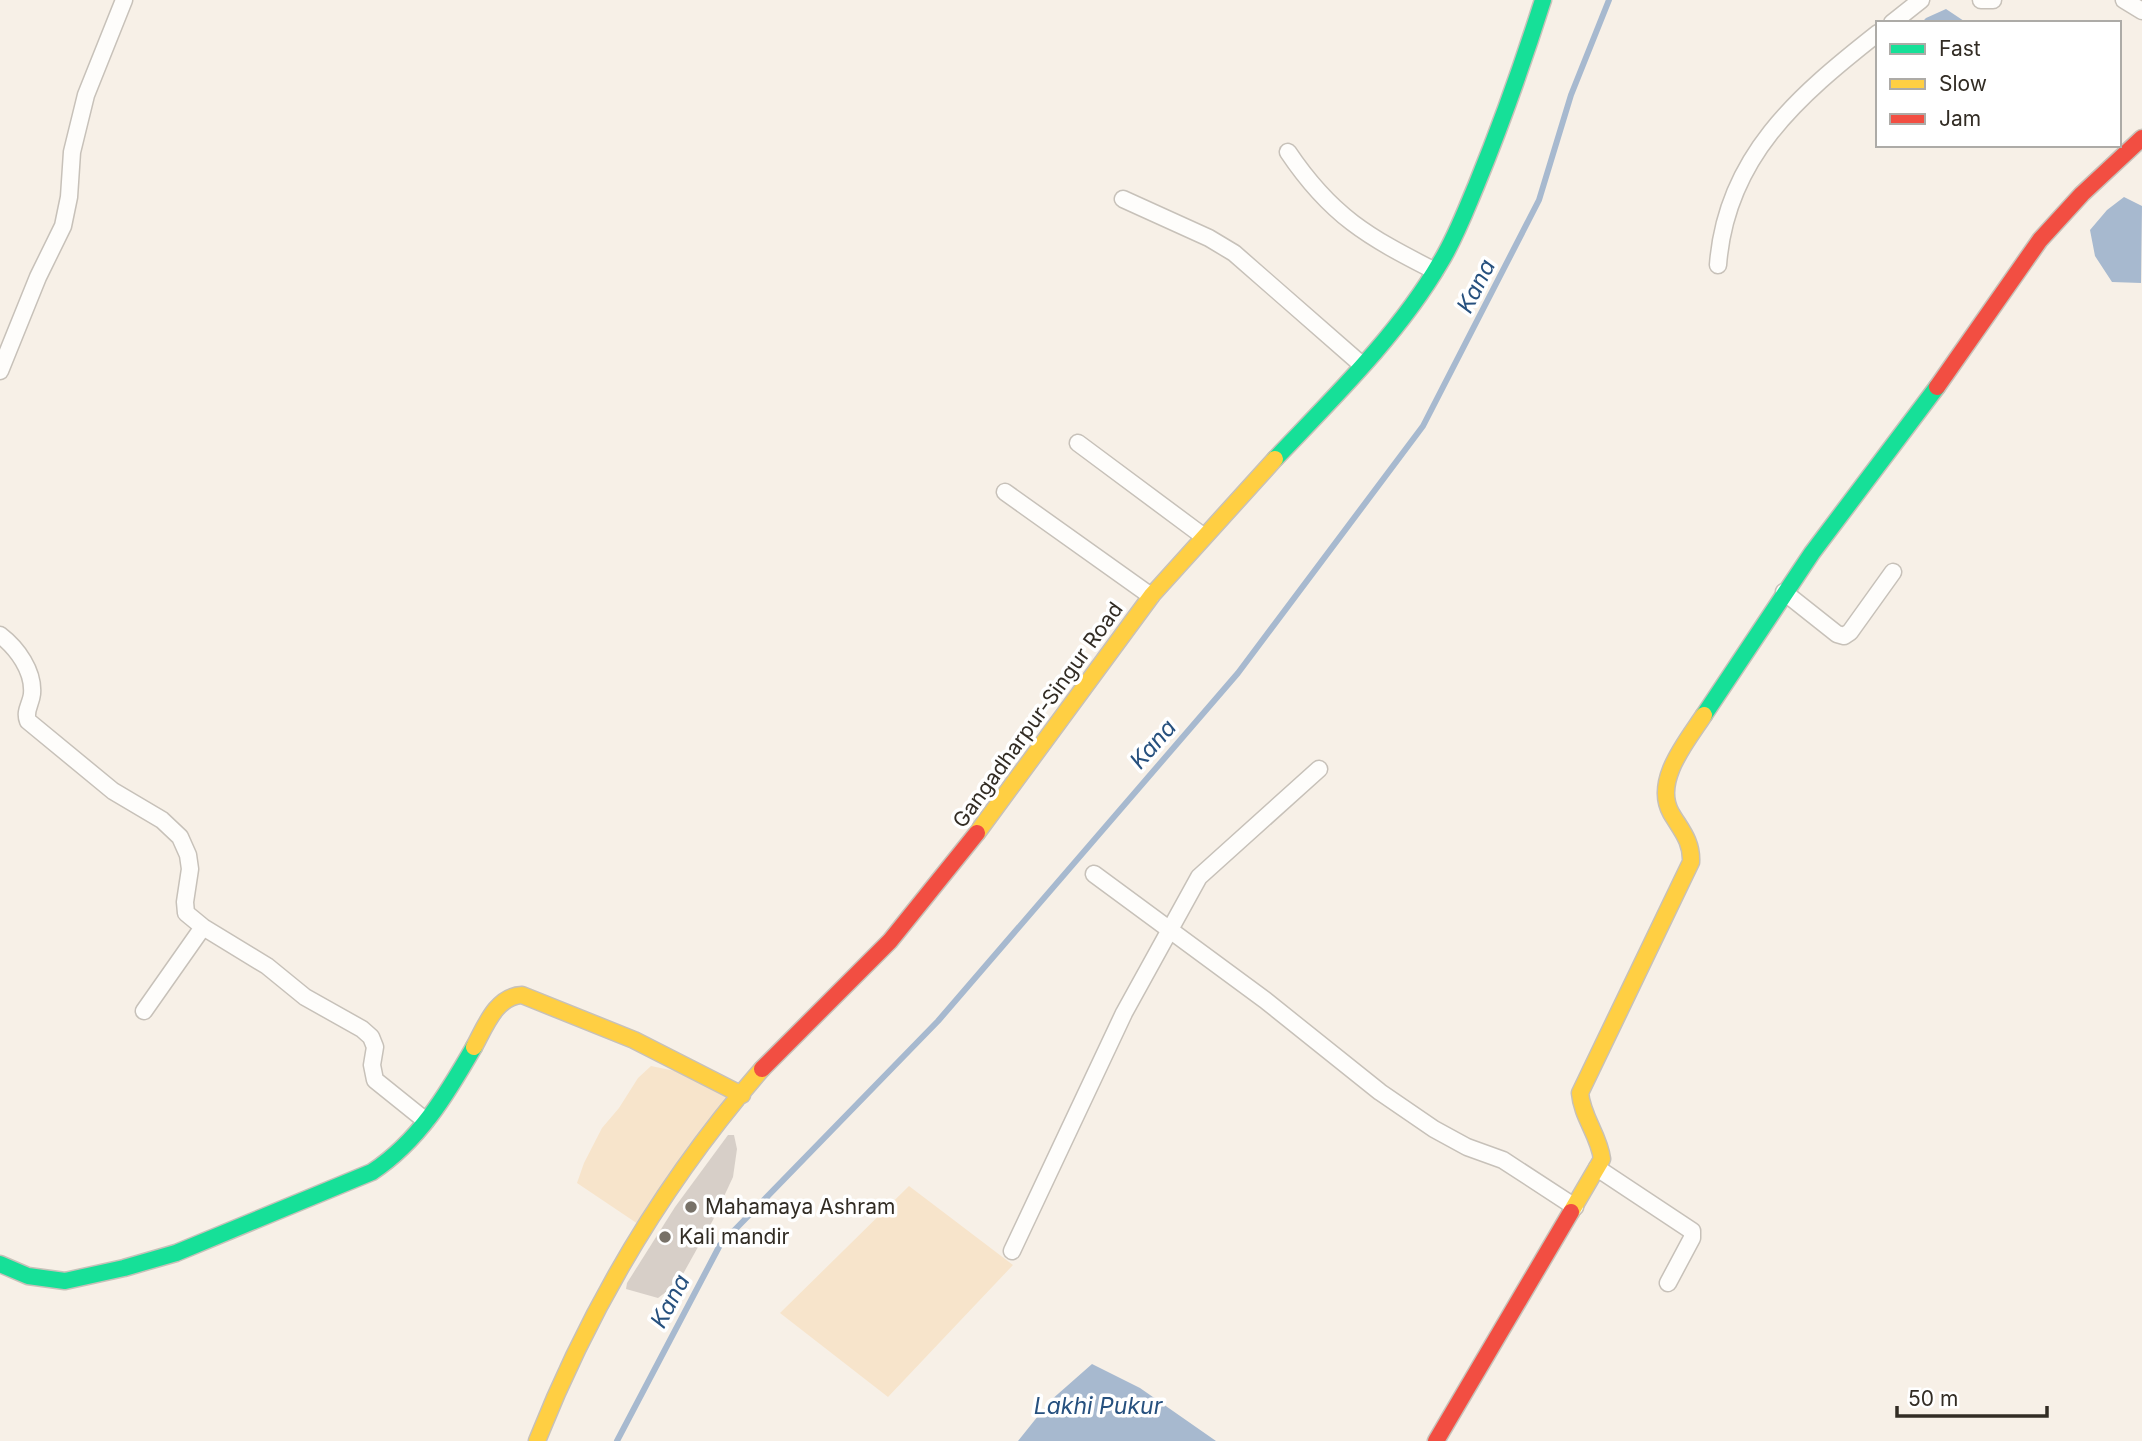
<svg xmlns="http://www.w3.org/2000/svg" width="2142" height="1441" font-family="Inter,sans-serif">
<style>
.green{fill:#f7e4cb}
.water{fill:#a7b9cf}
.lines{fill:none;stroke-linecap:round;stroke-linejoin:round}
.stream{stroke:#a7b9cf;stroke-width:6}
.building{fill:#d7cfc8}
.street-casing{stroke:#c7c1b9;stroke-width:19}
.fast-casing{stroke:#c7c1b9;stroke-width:19}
.slow-casing{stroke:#c7c1b9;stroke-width:19}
.jam-casing{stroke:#c7c1b9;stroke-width:19}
.street{stroke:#fefdfb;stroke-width:16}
.fast{stroke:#16e098;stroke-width:16}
.slow{stroke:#ffcf43;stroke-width:16}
.jam{stroke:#f24e42;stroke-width:16}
.poi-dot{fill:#777168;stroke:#fff;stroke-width:2.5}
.labels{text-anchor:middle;stroke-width:7;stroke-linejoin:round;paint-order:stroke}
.street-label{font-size:21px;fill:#322c24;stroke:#fff}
.poi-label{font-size:21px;fill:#322c24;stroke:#fff;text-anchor:start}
.water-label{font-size:23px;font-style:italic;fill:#26507e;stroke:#fff}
</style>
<rect width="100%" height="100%" fill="#f7f0e7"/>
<!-- green -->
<path class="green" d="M651,1066L699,1076L731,1098L638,1224L577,1183L584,1163L602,1128L619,1108L638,1078Z
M909,1186L1013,1265L888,1397L780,1313Z"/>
<!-- water -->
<path class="water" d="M1946,9L1967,23H1921L1926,18Z
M2124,197L2142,206L2141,283L2112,282L2095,256L2090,230L2107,210Z
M1092,1364L1140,1388L1216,1441H1018L1050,1401Z"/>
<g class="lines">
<!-- stream -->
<path class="stream" d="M617,1441L720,1245L938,1021L1238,673L1423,426L1539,200L1571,95L1609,0"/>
</g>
<!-- building -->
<path class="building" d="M728,1135H734L737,1149L733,1177L713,1220L678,1283L658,1298L626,1289L627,1283L675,1207Z"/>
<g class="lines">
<!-- street casing -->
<g class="street-casing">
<path id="street" d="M1981,0H1993
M2124,0L2142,11
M1892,23L1921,0
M1288,152C1331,216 1368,237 1435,271
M1123,199L1209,238L1234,253L1362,365
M1718,265C1726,157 1798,96 1878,33
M0,371L38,277L63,226L69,197L72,152L86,95L124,0
M1078,443L1203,536
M1005,492L1151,596
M1784,592L1837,634L1844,636L1850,632L1893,572
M0,635C17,648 34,671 32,694C31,704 24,711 28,721L113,791L162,820L180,837L188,855L190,869L185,902L186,913L203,927L267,966L305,997L362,1029L371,1037L375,1047L372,1065L375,1080L426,1121
M1094,874L1265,1000L1380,1092L1434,1129L1467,1147L1503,1160L1575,1207
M144,1011L203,927
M1597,1168L1692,1231V1238L1668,1283
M1012,1251L1124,1013L1199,877L1319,769"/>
</g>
<!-- fast casing -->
<g class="fast-casing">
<path id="fast" d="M1275,459C1332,399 1398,335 1440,263C1455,239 1465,212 1476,186C1501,125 1523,63 1543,0
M1704,715L1812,553L1937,387
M0,1264L28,1276L65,1281L124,1268L176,1253L372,1172C419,1141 447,1094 474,1047"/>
</g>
<!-- slow casing -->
<g class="slow-casing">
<path id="slow" d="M977,833L1152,595L1275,459
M474,1047C485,1027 496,996 522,995L634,1040L742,1095
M1571,1212L1602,1159C1599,1135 1582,1117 1580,1093L1691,862C1692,841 1681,830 1671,813C1653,781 1687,741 1704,715
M537,1441C591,1305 666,1179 762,1069"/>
</g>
<!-- jam casing -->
<g class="jam-casing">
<path id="jam" d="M1937,387L2040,240L2082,194L2142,138
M762,1069L890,941L977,833
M1436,1441L1571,1212"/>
</g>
<!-- street -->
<use href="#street" class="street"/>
<!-- fast -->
<use href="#fast" class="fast"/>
<!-- slow -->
<use href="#slow" class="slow"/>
<!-- jam -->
<use href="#jam" class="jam"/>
</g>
<!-- markers -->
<g class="poi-dot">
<circle cx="691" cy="1207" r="7"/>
<circle cx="665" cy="1237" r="7"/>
</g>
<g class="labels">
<!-- street labels -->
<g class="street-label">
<text transform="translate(1038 715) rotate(-54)" y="7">Gangadharpur-Singur Road</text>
</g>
<!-- poi labels -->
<g class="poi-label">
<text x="705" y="1214">Mahamaya Ashram</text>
<text x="679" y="1244">Kali mandir</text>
</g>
<!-- water labels -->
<g class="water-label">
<text transform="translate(1476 286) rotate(-63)" y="8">Kana</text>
<text transform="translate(1153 744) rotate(-49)" y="8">Kana</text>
<text transform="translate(670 1301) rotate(-62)" y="8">Kana</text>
<text x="1098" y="1414">Lakhi Pukur</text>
</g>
</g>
<!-- legend -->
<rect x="1876" y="21" width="245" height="126" fill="#ffffff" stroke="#adaba7" stroke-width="2"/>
<rect x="1890" y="44" width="35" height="10" fill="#16e098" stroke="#adaba7" stroke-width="2"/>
<text x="1939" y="56" font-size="21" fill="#322c24">Fast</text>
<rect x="1890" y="79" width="35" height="10" fill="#ffcf43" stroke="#adaba7" stroke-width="2"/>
<text x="1939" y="91" font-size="21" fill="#322c24">Slow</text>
<rect x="1890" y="114" width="35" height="10" fill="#f24e42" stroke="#adaba7" stroke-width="2"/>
<text x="1939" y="126" font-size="21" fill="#322c24">Jam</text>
<!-- scale -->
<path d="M1897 1406v10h150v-10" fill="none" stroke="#322c24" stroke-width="3.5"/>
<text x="1908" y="1406" font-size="21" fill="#322c24" stroke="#ffffff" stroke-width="5" paint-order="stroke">50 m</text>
</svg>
